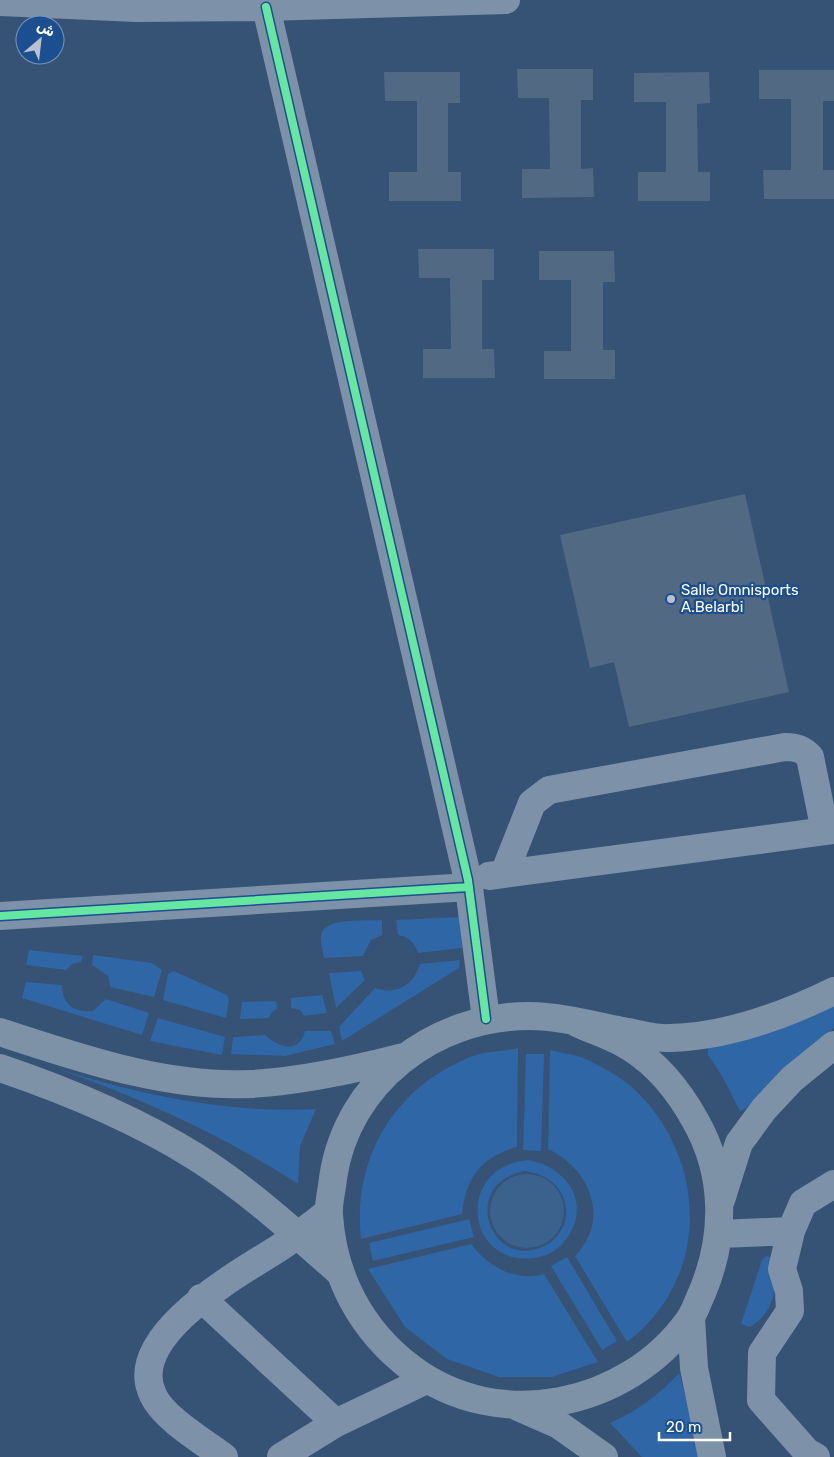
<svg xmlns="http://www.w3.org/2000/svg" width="834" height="1457" font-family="Rubik,Vazirmatn,sans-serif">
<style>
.green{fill:#2f66a5;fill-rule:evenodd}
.water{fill:#3b618d}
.building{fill:#526984}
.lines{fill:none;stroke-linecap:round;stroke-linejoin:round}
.minor{stroke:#7d92a8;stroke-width:28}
.highway{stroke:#7e92a7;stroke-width:28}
.cycleway-casing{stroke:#1b4f8f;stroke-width:11}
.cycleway{stroke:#66e7a1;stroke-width:8}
.poi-dot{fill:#b9c2ce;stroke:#1b4f8f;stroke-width:2}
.labels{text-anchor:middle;stroke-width:4.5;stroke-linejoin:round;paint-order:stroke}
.poi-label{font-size:15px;fill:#fff;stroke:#1b4f8f;text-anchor:start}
</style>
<rect width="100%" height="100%" fill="#365274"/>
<!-- green -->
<path class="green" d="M461,917L462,948L418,953C414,942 409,937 398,935L396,920Z
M382,920V935L371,940L363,956L324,958C323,951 320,941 321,935C324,917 367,921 382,920Z
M29,950L83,956L81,962L72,964L66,970L26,965Z
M93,955L152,963L162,970L154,997L110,987L108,976L92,965Z
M460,960L459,968L342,1041L339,1027L375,988C397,995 413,986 420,964Z
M174,971L227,995L229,1000L226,1018L163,1000L168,974Z
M361,971L365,980L336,1008L329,973Z
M26,982L62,985C62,1004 74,1013 93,1011L106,999L149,1013L142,1035L22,998Z
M322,995L327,1013L304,1016L300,1010L291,1008V998Z
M276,1001L277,1009L272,1012L269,1018L240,1019L242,1002Z
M834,1004V1028L745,1109L740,1111L722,1076L708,1055V1047Z
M158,1018L225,1037L222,1055L150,1041Z
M305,1031H331L335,1044L285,1056L231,1054L233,1037L265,1035C278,1047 299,1055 305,1031Z
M518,1048L517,1147C481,1157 466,1177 462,1214L361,1239C352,1157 396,1085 473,1056C486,1051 504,1051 518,1048Z
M550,1050C561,1053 573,1054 583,1058C596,1063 622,1078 632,1087C708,1157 712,1278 627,1342L575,1256C611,1219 590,1169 548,1149Z
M526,1054H544L541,1151L523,1150Z
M58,1069C142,1095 228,1114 316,1109L300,1146L298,1184C224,1136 141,1098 58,1069Z
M528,1160C572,1168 592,1209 564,1242C557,1251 545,1257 534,1258C466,1267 454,1167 528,1160ZM525,1171C552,1174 573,1196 564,1224C561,1233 553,1242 544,1246C491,1272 458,1183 525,1171Z
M469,1219L474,1237L373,1261L369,1243Z
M471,1244C489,1267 515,1282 544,1274L598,1362L552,1377H499L447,1359L405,1327L368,1269Z
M766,1256L770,1257C775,1262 774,1268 775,1275C776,1297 769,1316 750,1327L741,1324L762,1260Z
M567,1257L617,1341L602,1350L551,1266Z
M679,1373L702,1457H642L610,1423C637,1411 659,1395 679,1373Z"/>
<!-- water -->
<path class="water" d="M490 1211a37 37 0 1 1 74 0a37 37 0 1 1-74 0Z"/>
<!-- building -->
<path class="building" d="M517,69H593V100H581V169L593,168L594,197L522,198V169H550L549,98H518Z
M759,70H834V101H823V170H834V199H764L763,170H791V99H759Z
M384,72H460V103H448V172H461V201H389V172H417V101H385Z
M709,72L710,103L697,104L698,172H710V201H638V172H666V102H634V73Z
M418,249H494V280H482V349H494L495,378H423V349H451L450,278H419Z
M539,251H614L615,282H603V350H615V379H544V351H571V280H539Z
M745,494L789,692L629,727L614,662L590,668L560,535Z"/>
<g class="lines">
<!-- minor -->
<path class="minor" d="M0,2L136,8L266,7L506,0
M266,7L468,880L486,1019
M504,874L532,803L549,790L785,747C796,747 803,749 810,757L825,831
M489,876L834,830
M0,916L469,887
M719,1234L791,1231
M201,1298L336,1423
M224,1457C204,1442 163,1418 153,1395C124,1336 240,1273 279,1248C296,1237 312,1225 328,1212
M281,1457L336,1423L426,1380
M816,1457L807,1452L761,1400L762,1353L790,1311L789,1291L782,1269L791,1231L803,1203L834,1184"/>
<!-- highway -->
<path class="highway" d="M577,1023C594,1031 615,1037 631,1048C658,1065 680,1093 695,1120C726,1174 726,1236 702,1293C698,1301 695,1312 689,1320C627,1407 498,1434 411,1368C361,1330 333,1277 329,1215C328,1203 332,1190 333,1178C347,1082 434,1016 529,1016C561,1016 600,1027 633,1033C644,1035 658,1039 670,1038C725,1037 785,1015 834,991
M0,1032C80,1058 165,1088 251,1084C302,1081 353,1070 403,1057
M0,1068C68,1091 135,1119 196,1157C247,1189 293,1231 338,1271
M721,1200L739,1143L764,1109L792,1079L834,1045
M691,1318L694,1368L712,1457
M518,1407L559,1425L604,1457"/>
<!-- cycleway casing -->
<g class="cycleway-casing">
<path id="cycleway" d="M266,7L468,880L486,1019
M0,916L469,887"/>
</g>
<!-- cycleway -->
<use href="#cycleway" class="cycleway"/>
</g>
<!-- markers -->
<circle class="poi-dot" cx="671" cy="599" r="5"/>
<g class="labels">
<!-- poi labels -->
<g class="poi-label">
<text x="681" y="595">Salle Omnisports<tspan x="681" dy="17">A.Belarbi</tspan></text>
</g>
</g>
<!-- north arrow -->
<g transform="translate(40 40) rotate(28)"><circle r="24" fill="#1b4f8f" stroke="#7695bc"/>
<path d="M0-4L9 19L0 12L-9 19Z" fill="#b9c2ce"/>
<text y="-8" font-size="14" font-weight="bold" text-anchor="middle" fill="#ffffff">ش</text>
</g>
<!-- scale -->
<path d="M659 1432v8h71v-8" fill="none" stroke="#ffffff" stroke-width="2.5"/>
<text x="666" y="1432" font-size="15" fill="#ffffff" stroke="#1b4f8f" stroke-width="4" paint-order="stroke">20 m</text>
</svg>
